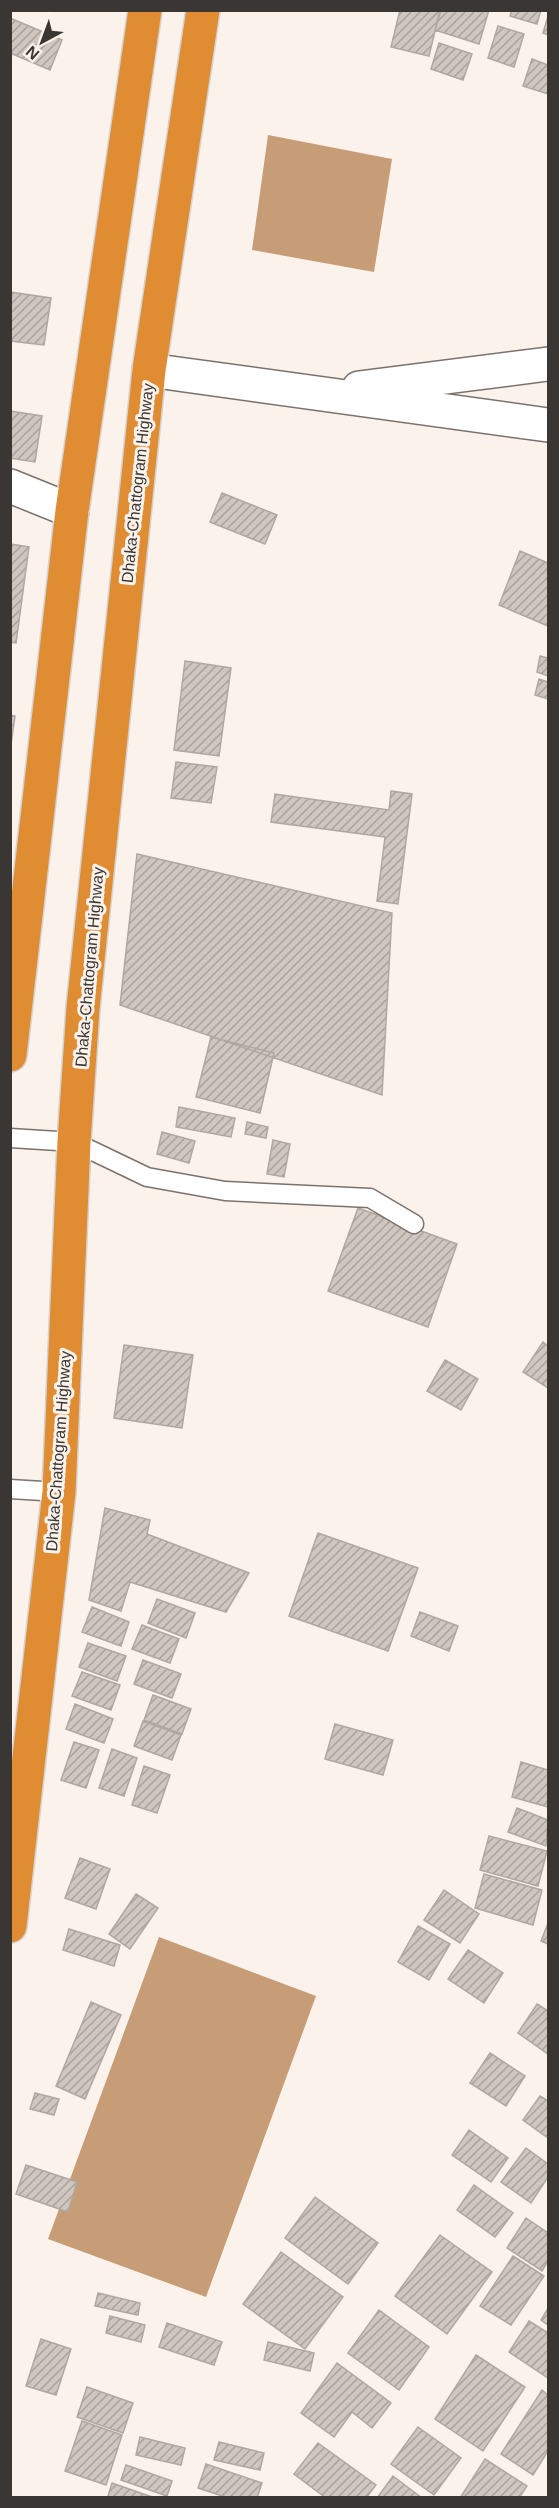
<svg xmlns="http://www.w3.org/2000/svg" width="559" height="2508" font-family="Arial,sans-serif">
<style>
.water{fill:#c79d78}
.building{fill:url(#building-hatch);stroke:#afa7a0;stroke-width:1.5}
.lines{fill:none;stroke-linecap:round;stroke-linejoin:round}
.lane-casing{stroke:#7a726c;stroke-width:21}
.street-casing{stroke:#7a726c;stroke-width:36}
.highway-casing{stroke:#d4d3d2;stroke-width:36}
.lane{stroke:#fff;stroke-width:18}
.street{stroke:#fff;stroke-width:33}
.highway{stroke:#df8c33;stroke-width:33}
.labels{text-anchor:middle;stroke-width:6;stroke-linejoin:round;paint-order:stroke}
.street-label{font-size:16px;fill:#3a3633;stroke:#fbf2eb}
</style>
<defs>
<pattern id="building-hatch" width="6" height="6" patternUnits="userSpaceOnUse" patternTransform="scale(1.5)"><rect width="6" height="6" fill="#cfc6bf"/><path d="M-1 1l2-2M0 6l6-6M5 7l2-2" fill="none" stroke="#a9a29c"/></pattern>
</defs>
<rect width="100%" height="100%" fill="#fbf2eb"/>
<!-- water -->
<path class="water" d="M268,135L392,159L374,272L252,250Z
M159,1937L316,1996L206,2297L48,2239Z"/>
<!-- building -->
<path class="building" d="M400,10H440L429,56L391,47Z
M441,10H489L479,44L435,30Z
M512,10H541L537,24L510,16Z
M548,16V35L543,33Z
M10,18L62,40L50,70L10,53Z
M498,26L524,34L514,67L488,58Z
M439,43L472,54L463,80L431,69Z
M532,59L548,65V94L523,86Z
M10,292L51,298L44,345L10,341Z
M10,411L42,416L35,462L10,458Z
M222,493L277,515L265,544L210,522Z
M10,544L29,547L16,643L10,642Z
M520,551L548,563V626L499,605Z
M540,656L548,658V676L537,672Z
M185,661L231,668L219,756L174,750Z
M539,679L548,682V699L535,695Z
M10,715L15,716L10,751Z
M176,762L217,767L211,803L171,798Z
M391,791L412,794L398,904L377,901L385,837L271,822L275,794L389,810Z
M137,854L392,913L382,1095L120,1005Z
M211,1037L274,1053L260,1113L196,1097Z
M179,1107L235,1118L231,1137L176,1127Z
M247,1122L268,1127L266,1138L245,1134Z
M162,1132L195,1141L189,1163L157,1154Z
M273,1140L290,1144L284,1177L267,1174Z
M358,1208L457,1244L428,1327L328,1291Z
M543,1342L548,1346V1388L523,1372Z
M124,1345L193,1355L182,1428L114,1418Z
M445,1360L478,1379L461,1410L427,1391Z
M105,1508L150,1520L147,1534L249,1573L226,1612L130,1582L121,1611L89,1600Z
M318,1533L418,1568L388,1651L289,1616Z
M157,1599L195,1613L186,1638L148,1623Z
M92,1607L129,1622L121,1646L82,1632Z
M420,1612L458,1626L449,1651L411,1636Z
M142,1625L179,1639L170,1663L132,1649Z
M88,1643L126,1656L117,1681L79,1667Z
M143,1660L181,1674L172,1698L134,1684Z
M82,1672L120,1685L111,1710L72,1696Z
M153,1695L191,1709L182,1734L144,1720Z
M75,1704L113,1719L104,1743L66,1729Z
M143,1721L181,1735L172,1760L134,1746Z
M335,1724L393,1740L383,1775L325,1759Z
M74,1742L99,1750L86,1788L61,1780Z
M112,1749L137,1758L124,1796L99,1788Z
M521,1762L548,1770V1807L512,1797Z
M144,1766L170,1775L157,1813L132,1805Z
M517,1808L548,1820L546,1846L508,1832Z
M489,1836L547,1851L538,1886L480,1870Z
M80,1858L110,1869L96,1909L65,1898Z
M484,1874L542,1890L533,1925L475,1908Z
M444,1890L479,1914L460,1943L424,1920Z
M136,1894L158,1908L130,1949L109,1934Z
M548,1923V1944L541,1941Z
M418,1926L450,1944L429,1980L398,1962Z
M69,1929L120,1945L114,1966L63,1950Z
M468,1950L503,1973L484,2003L448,1979Z
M91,2002L121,2015L85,2099L56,2086Z
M537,2004L548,2011V2054L518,2033Z
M490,2053L525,2076L506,2106L470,2083Z
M35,2093L59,2099L54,2115L30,2109Z
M540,2096L548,2101V2138L523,2120Z
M469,2130L508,2158L491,2182L452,2155Z
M526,2148L548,2164V2177L531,2203L501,2182Z
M26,2165L77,2182L68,2212L16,2194Z
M474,2185L513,2213L495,2237L457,2210Z
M315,2197L378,2243L348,2284L285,2238Z
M526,2218L548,2233V2261L542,2271L507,2248Z
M440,2235L492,2272L447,2334L395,2296Z
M281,2252L343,2297L305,2349L243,2304Z
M513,2256L544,2276L511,2325L480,2306Z
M98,2293L140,2303L138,2315L95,2306Z
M548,2308V2325L541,2320Z
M379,2310L429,2347L399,2390L348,2353Z
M110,2316L145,2325L141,2342L106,2333Z
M529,2321L548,2333V2378L509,2352Z
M167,2323L222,2342L214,2365L159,2347Z
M41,2339L71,2349L56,2395L26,2386Z
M268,2342L314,2353L310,2371L264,2360Z
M476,2355L525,2387L483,2451L435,2419Z
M337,2363L391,2403L372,2428L352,2412L334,2437L301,2413Z
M87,2387L133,2403L123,2433L77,2417Z
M542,2390L548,2395V2451L533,2475L501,2454Z
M82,2421L122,2435L106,2485L65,2471Z
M418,2427L461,2458L434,2495L391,2464Z
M140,2437L185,2448L181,2465L136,2455Z
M219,2442L264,2453L260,2470L214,2460Z
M318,2443L376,2485L366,2498H326L294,2474Z
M485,2459L527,2486L519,2498H460Z
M206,2464L262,2483L257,2498H228L198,2488Z
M126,2465L172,2481L167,2496L121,2480Z
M393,2476L422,2498H377Z
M112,2483L155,2498H114L108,2496Z"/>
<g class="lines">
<!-- lane casing -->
<g class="lane-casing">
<path id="lane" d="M10,1138L74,1142L147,1177L225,1191L370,1198L414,1224
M10,1489L59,1492"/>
</g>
<!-- street casing -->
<g class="street-casing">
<path id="street" d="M149,370L548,425
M359,388L548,364
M10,486L72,511"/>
</g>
<!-- highway casing -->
<g class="highway-casing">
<path id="highway" d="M10,1055L72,511L145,10
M10,1926L59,1492L74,1142L83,1008L149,370L203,10"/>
</g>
<!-- lane -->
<use href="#lane" class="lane"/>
<!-- street -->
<use href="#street" class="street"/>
<!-- highway -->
<use href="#highway" class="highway"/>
</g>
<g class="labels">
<!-- street labels -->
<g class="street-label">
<text transform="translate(137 483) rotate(-84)" y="6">Dhaka-Chattogram Highway</text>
<text transform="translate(89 967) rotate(-85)" y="6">Dhaka-Chattogram Highway</text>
<text transform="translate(58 1451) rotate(-86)" y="6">Dhaka-Chattogram Highway</text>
</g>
</g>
<!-- border -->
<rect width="559" height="2508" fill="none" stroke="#3a3633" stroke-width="24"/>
<!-- north arrow -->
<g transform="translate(42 42) rotate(221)" stroke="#fbf2eb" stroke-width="4.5" paint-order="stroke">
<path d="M0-4.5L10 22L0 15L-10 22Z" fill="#3a3633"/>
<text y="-9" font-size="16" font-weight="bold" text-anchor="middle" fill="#3a3633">N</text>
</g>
</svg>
